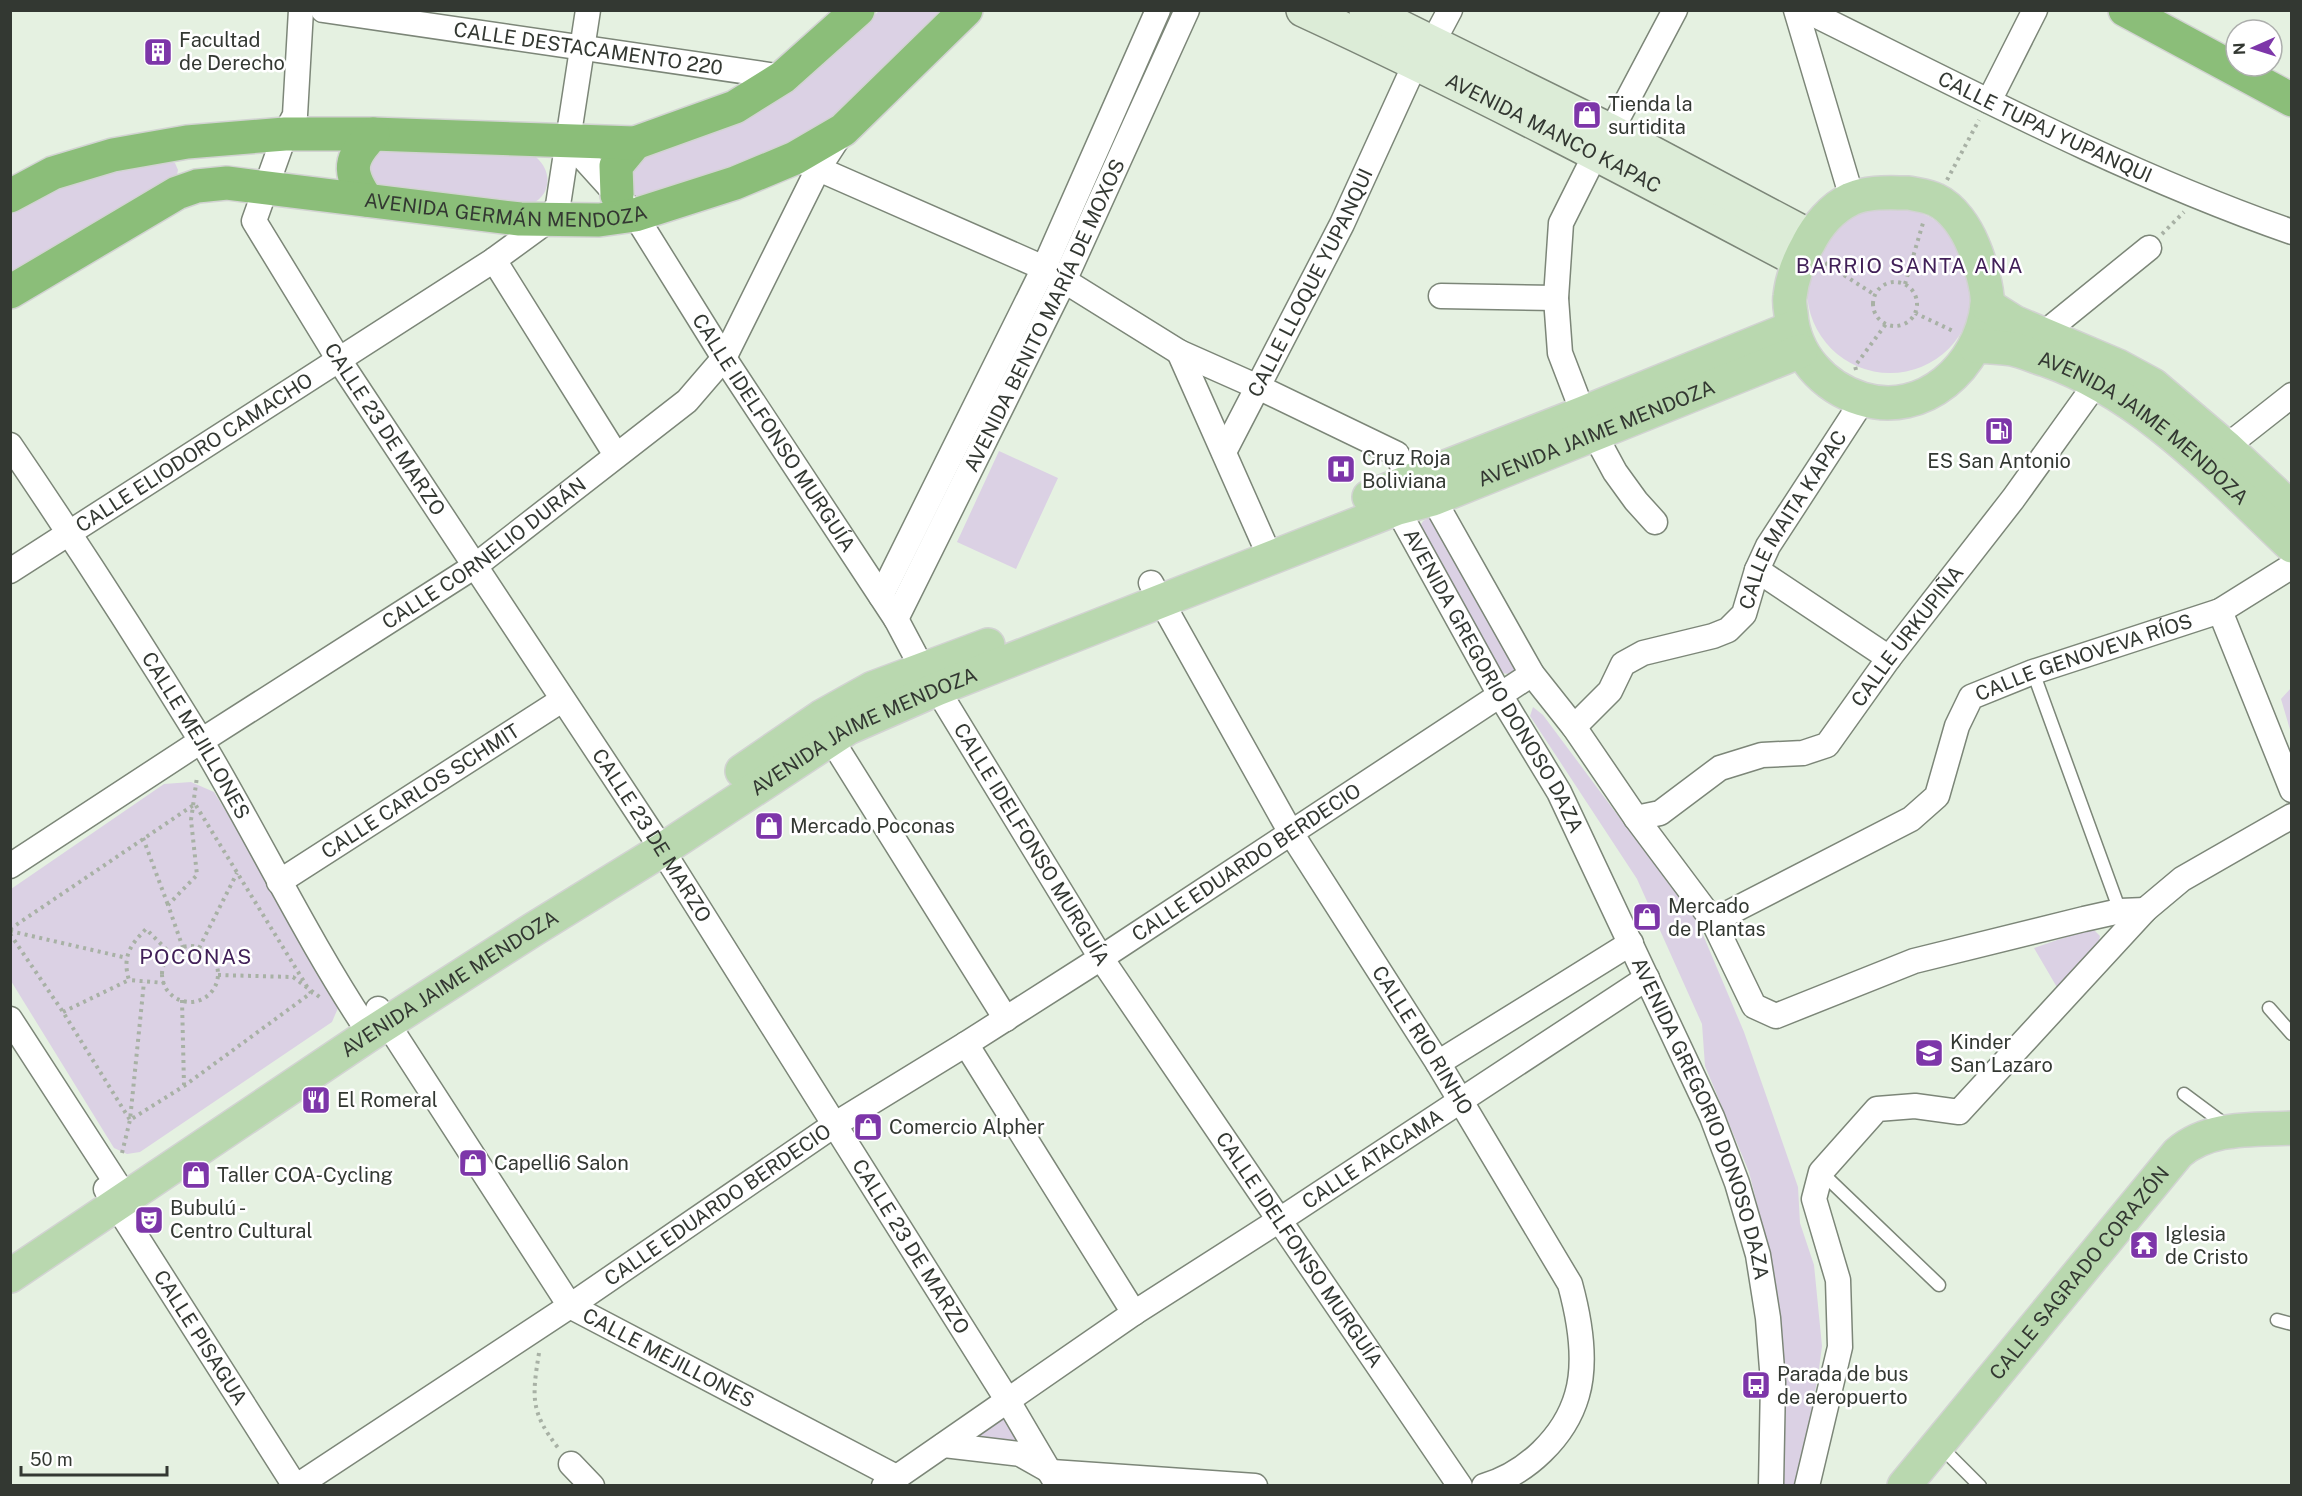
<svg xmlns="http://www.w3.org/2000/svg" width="2302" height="1496" font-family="'Public Sans',sans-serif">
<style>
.green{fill:#dbd1e4}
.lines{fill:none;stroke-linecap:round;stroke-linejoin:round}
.lane-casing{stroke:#7c8678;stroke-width:15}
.street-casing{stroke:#7c8678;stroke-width:27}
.secondary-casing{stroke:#7c8678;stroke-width:36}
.primary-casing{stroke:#d2d3d2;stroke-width:36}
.highway-casing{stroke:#d2d3d2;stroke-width:36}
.path{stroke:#a8b1a5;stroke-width:4;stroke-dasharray:3 4.5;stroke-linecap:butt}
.lane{stroke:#fff;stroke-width:12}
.street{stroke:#fff;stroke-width:24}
.secondary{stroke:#dcecd7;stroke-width:33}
.primary{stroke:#b9d8af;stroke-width:33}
.highway{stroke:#8bbe79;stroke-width:33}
.labels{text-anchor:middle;stroke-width:5;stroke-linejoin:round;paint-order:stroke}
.poi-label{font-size:20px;fill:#333832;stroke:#fff;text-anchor:start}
.street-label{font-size:20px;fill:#333832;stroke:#fff}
.neighbourhood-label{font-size:21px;letter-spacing:1.5px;fill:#412058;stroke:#fff}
</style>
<rect width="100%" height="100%" fill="#e5f1e1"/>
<!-- green -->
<path class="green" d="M879,11H946C902,54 860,102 807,135C759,166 700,181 647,200L635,197L627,189L634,161L800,83Z
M376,150L536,157C555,174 550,200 525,206L374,188L365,161Z
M167,161L175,163L178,170L176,179L11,275V213C62,180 107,170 167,161Z
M1807 290a83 83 0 1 1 166 0a83 83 0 1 1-166 0Z
M999,451L1058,478L1016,569L957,542Z
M1429,518L1438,519L1516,670L1509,674L1500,673L1418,530L1423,521Z
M2291,688V733L2281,699Z
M1533,707L1543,715L1698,923L1744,1032L1798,1187L1800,1223L1814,1265L1822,1346L1818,1376L1797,1485H1778L1766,1240L1749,1172L1705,1066L1702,1024L1637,879L1530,716Z
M191,782L214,792L334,987L338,1008L332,1022L140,1152L127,1154L114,1148L11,981V889L164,784Z
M2092,928L2100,936L2098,945L2058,989L2034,948Z
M1002,1416L1010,1419L1022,1445L964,1441Z"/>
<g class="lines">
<!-- lane casing -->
<g class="lane-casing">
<path id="lane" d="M2033,672L2120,911
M2269,1008L2292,1034
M2184,1094L2227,1126
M1821,1172L1939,1285
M2277,1320L2292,1324
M1940,1446L1980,1486"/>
</g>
<!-- street casing -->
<g class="street-casing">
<g id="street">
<path id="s1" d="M301,10L295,115L285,134L254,221L339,360L652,834L1008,1401L1058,1486"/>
<path id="s2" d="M323,10L783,77"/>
<path d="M1796,10L1852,198"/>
<path id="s3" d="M1805,10C1965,89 2123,173 2292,232"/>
<path d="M1989,101L2035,10"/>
<path id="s4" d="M568,141L635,215L724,358L896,619L922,668L937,689L1101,958L1460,1486"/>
<path d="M805,163L1044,268L1179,352L1258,387L1397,454L1409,481"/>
<path d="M494,260L616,455"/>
<path d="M1441,296L1556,298"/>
<path d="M2043,334L2149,248"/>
<path d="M1179,352L1270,557"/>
<path id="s5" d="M10,445C76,542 139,640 200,739C258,836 307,940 370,1034"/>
<path id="s6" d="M1224,452L1342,224L1416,62L1433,42L1450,10"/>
<path d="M2218,460L2226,447L2292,395"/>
<path d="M1426,486L1532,674L1574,727L1636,818L1713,921L1754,1006L1776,1016L1914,961L2084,919L2120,911L2145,910"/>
<path id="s7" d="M1390,496L1500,695L1559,792L1712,1117L1737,1183L1758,1255L1768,1318L1773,1382L1771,1486"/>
<path d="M1655,522L1636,501L1615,472L1583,413L1560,353L1556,298L1561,223L1596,153L1611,131L1675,10"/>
<path d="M1757,570L1889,658"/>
<path id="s8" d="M10,571L494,260L550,219L558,205L588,10"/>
<path id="s9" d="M1151,583L1291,833L1438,1063L1570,1284C1579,1317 1587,1361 1577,1395C1565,1437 1526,1474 1484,1486"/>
<path d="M881,596L1044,268L1158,10"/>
<path d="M2220,611L2292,790"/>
<path id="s10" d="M896,619L1064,281L1187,10"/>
<path id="s11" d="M1574,727L1610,691L1623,664L1643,653L1713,636L1728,630L1744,614L1757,570L1768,546L1863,400"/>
<path d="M831,739L1006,1019"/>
<path id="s12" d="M1636,818L1660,813L1720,768L1762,755L1803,753L1827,745L1889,658L2013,499L2097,382L2109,373"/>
<path id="s13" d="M10,866L201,741L475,566L687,401L724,358L818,169L842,132"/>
<path id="s14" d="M279,882L562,700"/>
<path id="s15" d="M1713,921L1911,819L1937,796L1957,726L1971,697L2033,672L2220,611L2292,566"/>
<path id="s16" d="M378,1009L570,1306L896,1477"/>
<path d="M10,1019L126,1198"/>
<path d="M966,1044L1134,1313"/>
<path d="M1438,1063L1631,943"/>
<path id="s17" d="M106,1189L295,1486"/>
<path d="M944,1445L1020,1454L1052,1472L1255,1486"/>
<path d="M571,1464L592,1486"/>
<path id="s18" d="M297,1486L570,1306L834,1125L966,1044L1101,958L1532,674"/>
<path id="s19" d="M884,1486L1134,1313L1281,1219L1647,978"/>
<path d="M1807,1486L1840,1347L1838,1280L1814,1199L1821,1172L1877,1109L1915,1106L1959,1112L2145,910L2182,879L2292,816"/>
</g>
</g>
<!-- secondary casing -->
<g class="secondary-casing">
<g id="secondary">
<path id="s20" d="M1303,10C1472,88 1635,174 1799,261"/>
<path d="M1366,10L1611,131L1811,237"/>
</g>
</g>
<!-- primary casing -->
<g class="primary-casing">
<g id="primary">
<path d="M1909,193C1918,195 1928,196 1936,200C1953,208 1966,228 1973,245C1979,259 1989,291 1987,306C1980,366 1924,418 1862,399C1823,387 1794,354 1791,314C1790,308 1789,301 1790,296C1792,278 1799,260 1808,244C1817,226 1832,208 1851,199C1869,191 1890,193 1909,193Z"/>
<path d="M1987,305L2014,322L2118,366L2153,385L2226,447L2292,509"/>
<path id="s21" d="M1975,346C1987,347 2000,347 2012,349C2023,351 2035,357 2046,360C2143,394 2219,477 2292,546"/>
<path d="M1369,497L1583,413L1792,328"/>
<path d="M742,771L821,717L873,688L988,645"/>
<path id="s22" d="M10,1276L370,1034L534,929L662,850L848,728L937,689L1398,508L1433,499L1801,351"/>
<path id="s23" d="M1904,1486L2178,1153C2209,1126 2252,1130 2292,1128"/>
</g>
</g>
<!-- highway casing -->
<g class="highway-casing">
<g id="highway">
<path d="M2125,10L2292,100"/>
<path d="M617,195L616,166L635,143"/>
<path d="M10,196L53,173L113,155L187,142L285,134H373L635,143L735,107L783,77L858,10"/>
<path d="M367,200C347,171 349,159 373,134"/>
<path id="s24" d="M10,292L177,193L197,186L227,183L520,219L599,220L635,215L735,183L795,158L843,130L966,10"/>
</g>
</g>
<!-- path -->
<path class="path" d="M1947,180L1979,120
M2162,234L2184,212
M1825,263L1875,295
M1873 304a22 22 0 1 1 44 0a22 22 0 1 1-44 0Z
M1905,284L1923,223
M1915,313L1953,331
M1856,370L1855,366L1886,324
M143,838L168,905
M10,929L195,804L311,993L184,1086L130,1120
M10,931L127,958
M10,934L63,1012L130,1120
M162 974a28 28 0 1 1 56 0a28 28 0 1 1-56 0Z
M183,948L168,905L197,875L191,820L197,777
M199,948L237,873
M218,975L293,977L321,998
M165,983L129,980C122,957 130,945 146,929L171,954
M182,1000L184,1085
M63,1012L129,980
M122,1153L130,1120L144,982
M539,1353C532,1397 530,1412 559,1449"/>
<!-- lane -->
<use href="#lane" class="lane"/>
<!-- street -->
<use href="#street" class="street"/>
<!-- secondary -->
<use href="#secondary" class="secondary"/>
<!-- primary -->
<use href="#primary" class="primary"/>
<!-- highway -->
<use href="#highway" class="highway"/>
</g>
<!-- icons -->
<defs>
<g id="building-square" transform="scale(1.5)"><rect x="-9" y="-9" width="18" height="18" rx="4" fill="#7d36a9" stroke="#fff"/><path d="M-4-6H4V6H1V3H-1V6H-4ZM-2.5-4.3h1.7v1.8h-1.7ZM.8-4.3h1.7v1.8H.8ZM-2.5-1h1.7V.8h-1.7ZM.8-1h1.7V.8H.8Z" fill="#fff"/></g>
<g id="shop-square" transform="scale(1.5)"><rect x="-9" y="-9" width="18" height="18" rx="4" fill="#7d36a9" stroke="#fff"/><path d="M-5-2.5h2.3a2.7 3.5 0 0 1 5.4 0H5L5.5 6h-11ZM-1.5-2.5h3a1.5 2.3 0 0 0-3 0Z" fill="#fff"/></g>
<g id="fuel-square" transform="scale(1.5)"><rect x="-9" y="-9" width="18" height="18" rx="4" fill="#7d36a9" stroke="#fff"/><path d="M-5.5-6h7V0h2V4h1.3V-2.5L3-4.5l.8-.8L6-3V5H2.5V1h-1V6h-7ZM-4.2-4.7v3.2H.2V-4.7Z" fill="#fff"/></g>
<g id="hospital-square" transform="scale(1.5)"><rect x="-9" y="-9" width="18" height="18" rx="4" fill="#7d36a9" stroke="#fff"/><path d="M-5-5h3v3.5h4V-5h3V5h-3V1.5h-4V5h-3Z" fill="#fff"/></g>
<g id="school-square" transform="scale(1.5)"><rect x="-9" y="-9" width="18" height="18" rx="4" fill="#7d36a9" stroke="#fff"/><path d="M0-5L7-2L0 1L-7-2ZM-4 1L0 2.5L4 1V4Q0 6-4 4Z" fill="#fff"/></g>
<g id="restaurant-square" transform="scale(1.5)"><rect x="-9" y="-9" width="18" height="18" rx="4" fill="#7d36a9" stroke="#fff"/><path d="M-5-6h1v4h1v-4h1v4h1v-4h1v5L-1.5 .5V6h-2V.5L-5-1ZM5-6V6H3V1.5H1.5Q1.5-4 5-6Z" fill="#fff"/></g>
<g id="theatre-square" transform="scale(1.5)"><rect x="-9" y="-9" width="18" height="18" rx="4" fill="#7d36a9" stroke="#fff"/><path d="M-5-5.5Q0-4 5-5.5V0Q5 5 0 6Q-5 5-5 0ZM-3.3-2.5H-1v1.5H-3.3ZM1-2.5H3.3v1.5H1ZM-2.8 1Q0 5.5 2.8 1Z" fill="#fff"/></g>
<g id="temple-square" transform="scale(1.5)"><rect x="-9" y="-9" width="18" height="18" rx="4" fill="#7d36a9" stroke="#fff"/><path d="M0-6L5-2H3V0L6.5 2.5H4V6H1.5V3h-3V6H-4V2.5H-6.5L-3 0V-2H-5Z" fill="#fff"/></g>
<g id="bus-square" transform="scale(1.5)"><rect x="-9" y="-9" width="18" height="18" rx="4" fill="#7d36a9" stroke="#fff"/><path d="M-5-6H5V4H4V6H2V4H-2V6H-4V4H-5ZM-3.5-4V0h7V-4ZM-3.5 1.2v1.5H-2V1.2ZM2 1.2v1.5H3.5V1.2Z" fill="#fff"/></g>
</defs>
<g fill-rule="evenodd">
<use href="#building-square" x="158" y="52"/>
<use href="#shop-square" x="1587" y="115"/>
<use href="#fuel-square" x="1999" y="431"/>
<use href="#hospital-square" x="1341" y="469"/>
<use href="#shop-square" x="769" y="826"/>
<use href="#shop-square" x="1647" y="917"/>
<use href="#school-square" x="1929" y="1053"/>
<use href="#restaurant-square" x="316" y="1100"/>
<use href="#shop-square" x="868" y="1127"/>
<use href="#shop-square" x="473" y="1163"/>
<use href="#shop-square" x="196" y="1175"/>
<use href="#theatre-square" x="149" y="1220"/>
<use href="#temple-square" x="2144" y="1245"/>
<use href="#bus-square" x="1756" y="1385"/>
</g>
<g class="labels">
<!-- poi labels -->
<g class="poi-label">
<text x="179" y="47">Facultad<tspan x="179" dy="23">de Derecho</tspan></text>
<text x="1608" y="111">Tienda la<tspan x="1608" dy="23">surtidita</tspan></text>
<text x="1362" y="465">Cruz Roja<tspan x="1362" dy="23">Boliviana</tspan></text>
<text x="1999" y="468" text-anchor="middle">ES San Antonio</text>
<text x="790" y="833">Mercado Poconas</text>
<text x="1668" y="913">Mercado<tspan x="1668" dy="23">de Plantas</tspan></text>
<text x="1950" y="1049">Kinder<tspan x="1950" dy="23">San Lazaro</tspan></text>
<text x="337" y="1107">El Romeral</text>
<text x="889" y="1134">Comercio Alpher</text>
<text x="494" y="1170">Capelli6 Salon</text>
<text x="217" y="1182">Taller COA-Cycling</text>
<text x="170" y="1215">Bubulú -<tspan x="170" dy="23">Centro Cultural</tspan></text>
<text x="2165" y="1241">Iglesia<tspan x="2165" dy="23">de Cristo</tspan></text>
<text x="1777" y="1381">Parada de bus<tspan x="1777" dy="23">de aeropuerto</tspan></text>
</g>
<!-- street labels -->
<g class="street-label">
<text dy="7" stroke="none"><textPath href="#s2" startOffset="268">CALLE DESTACAMENTO 220</textPath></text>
<text dy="7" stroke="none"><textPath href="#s3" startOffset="267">CALLE TUPAJ YUPANQUI</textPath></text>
<text dy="7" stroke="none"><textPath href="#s20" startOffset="279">AVENIDA MANCO KAPAC</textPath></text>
<text dy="7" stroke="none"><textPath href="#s24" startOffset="526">AVENIDA GERMÁN MENDOZA</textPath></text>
<text dy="7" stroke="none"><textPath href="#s6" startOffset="190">CALLE LLOQUE YUPANQUI</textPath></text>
<text dy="7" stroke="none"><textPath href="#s10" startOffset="338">AVENIDA BENITO MARÍA DE MOXOS</textPath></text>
<text dy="7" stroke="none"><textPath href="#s1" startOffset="465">CALLE 23 DE MARZO</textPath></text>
<text dy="7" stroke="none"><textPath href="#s21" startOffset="192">AVENIDA JAIME MENDOZA</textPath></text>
<text dy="7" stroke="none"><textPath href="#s4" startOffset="358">CALLE IDELFONSO MURGUÍA</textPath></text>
<text dy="7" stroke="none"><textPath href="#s22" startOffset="1806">AVENIDA JAIME MENDOZA</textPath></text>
<text dy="7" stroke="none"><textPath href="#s8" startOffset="219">CALLE ELIODORO CAMACHO</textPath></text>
<text dy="7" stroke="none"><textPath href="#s11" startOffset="321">CALLE MAITA KAPAC</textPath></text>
<text dy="7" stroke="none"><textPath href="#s13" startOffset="568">CALLE CORNELIO DURÁN</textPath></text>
<text dy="7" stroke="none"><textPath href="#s12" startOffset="345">CALLE URKUPIÑA</textPath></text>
<text dy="7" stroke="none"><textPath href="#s15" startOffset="482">CALLE GENOVEVA RÍOS</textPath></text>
<text dy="7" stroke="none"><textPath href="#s7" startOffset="212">AVENIDA GREGORIO DONOSO DAZA</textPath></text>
<text dy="7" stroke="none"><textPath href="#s22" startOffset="1014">AVENIDA JAIME MENDOZA</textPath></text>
<text dy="7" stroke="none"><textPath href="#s5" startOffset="345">CALLE MEJILLONES</textPath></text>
<text dy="7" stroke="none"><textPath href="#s14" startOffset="168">CALLE CARLOS SCHMIT</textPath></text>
<text dy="7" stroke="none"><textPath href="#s1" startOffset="951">CALLE 23 DE MARZO</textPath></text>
<text dy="7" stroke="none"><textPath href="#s4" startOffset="844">CALLE IDELFONSO MURGUÍA</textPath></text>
<text dy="7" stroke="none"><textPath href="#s18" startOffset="1136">CALLE EDUARDO BERDECIO</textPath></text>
<text dy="7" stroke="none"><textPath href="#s22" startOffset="528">AVENIDA JAIME MENDOZA</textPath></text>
<text dy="7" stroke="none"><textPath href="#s9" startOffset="532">CALLE RIO RINHO</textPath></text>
<text dy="7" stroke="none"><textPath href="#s7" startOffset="698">AVENIDA GREGORIO DONOSO DAZA</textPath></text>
<text dy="7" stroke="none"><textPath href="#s19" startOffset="588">CALLE ATACAMA</textPath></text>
<text dy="7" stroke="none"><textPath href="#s18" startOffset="506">CALLE EDUARDO BERDECIO</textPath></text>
<text dy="7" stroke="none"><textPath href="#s1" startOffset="1437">CALLE 23 DE MARZO</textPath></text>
<text dy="7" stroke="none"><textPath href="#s4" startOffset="1330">CALLE IDELFONSO MURGUÍA</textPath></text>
<text dy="7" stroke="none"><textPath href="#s23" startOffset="276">CALLE SAGRADO CORAZÓN</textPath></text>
<text dy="7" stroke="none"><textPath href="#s17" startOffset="176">CALLE PISAGUA</textPath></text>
<text dy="7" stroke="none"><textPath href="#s16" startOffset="465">CALLE MEJILLONES</textPath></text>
</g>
<!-- neighbourhood labels -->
<g class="neighbourhood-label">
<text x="1910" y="273">BARRIO SANTA ANA</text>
<text x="196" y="964">POCONAS</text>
</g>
</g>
<!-- border -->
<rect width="2302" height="1496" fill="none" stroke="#333832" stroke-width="24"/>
<!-- north arrow -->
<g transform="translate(2254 48) rotate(267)"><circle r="28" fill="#ffffff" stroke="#adafad" stroke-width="1.5"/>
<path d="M0-4.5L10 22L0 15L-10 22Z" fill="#7d36a9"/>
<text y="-9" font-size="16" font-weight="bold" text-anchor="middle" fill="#333832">N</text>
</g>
<!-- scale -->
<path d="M21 1466v9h146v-9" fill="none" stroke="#333832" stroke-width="3"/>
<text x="30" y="1466" font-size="18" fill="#333832" stroke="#ffffff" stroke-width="4.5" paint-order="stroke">50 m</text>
</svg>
